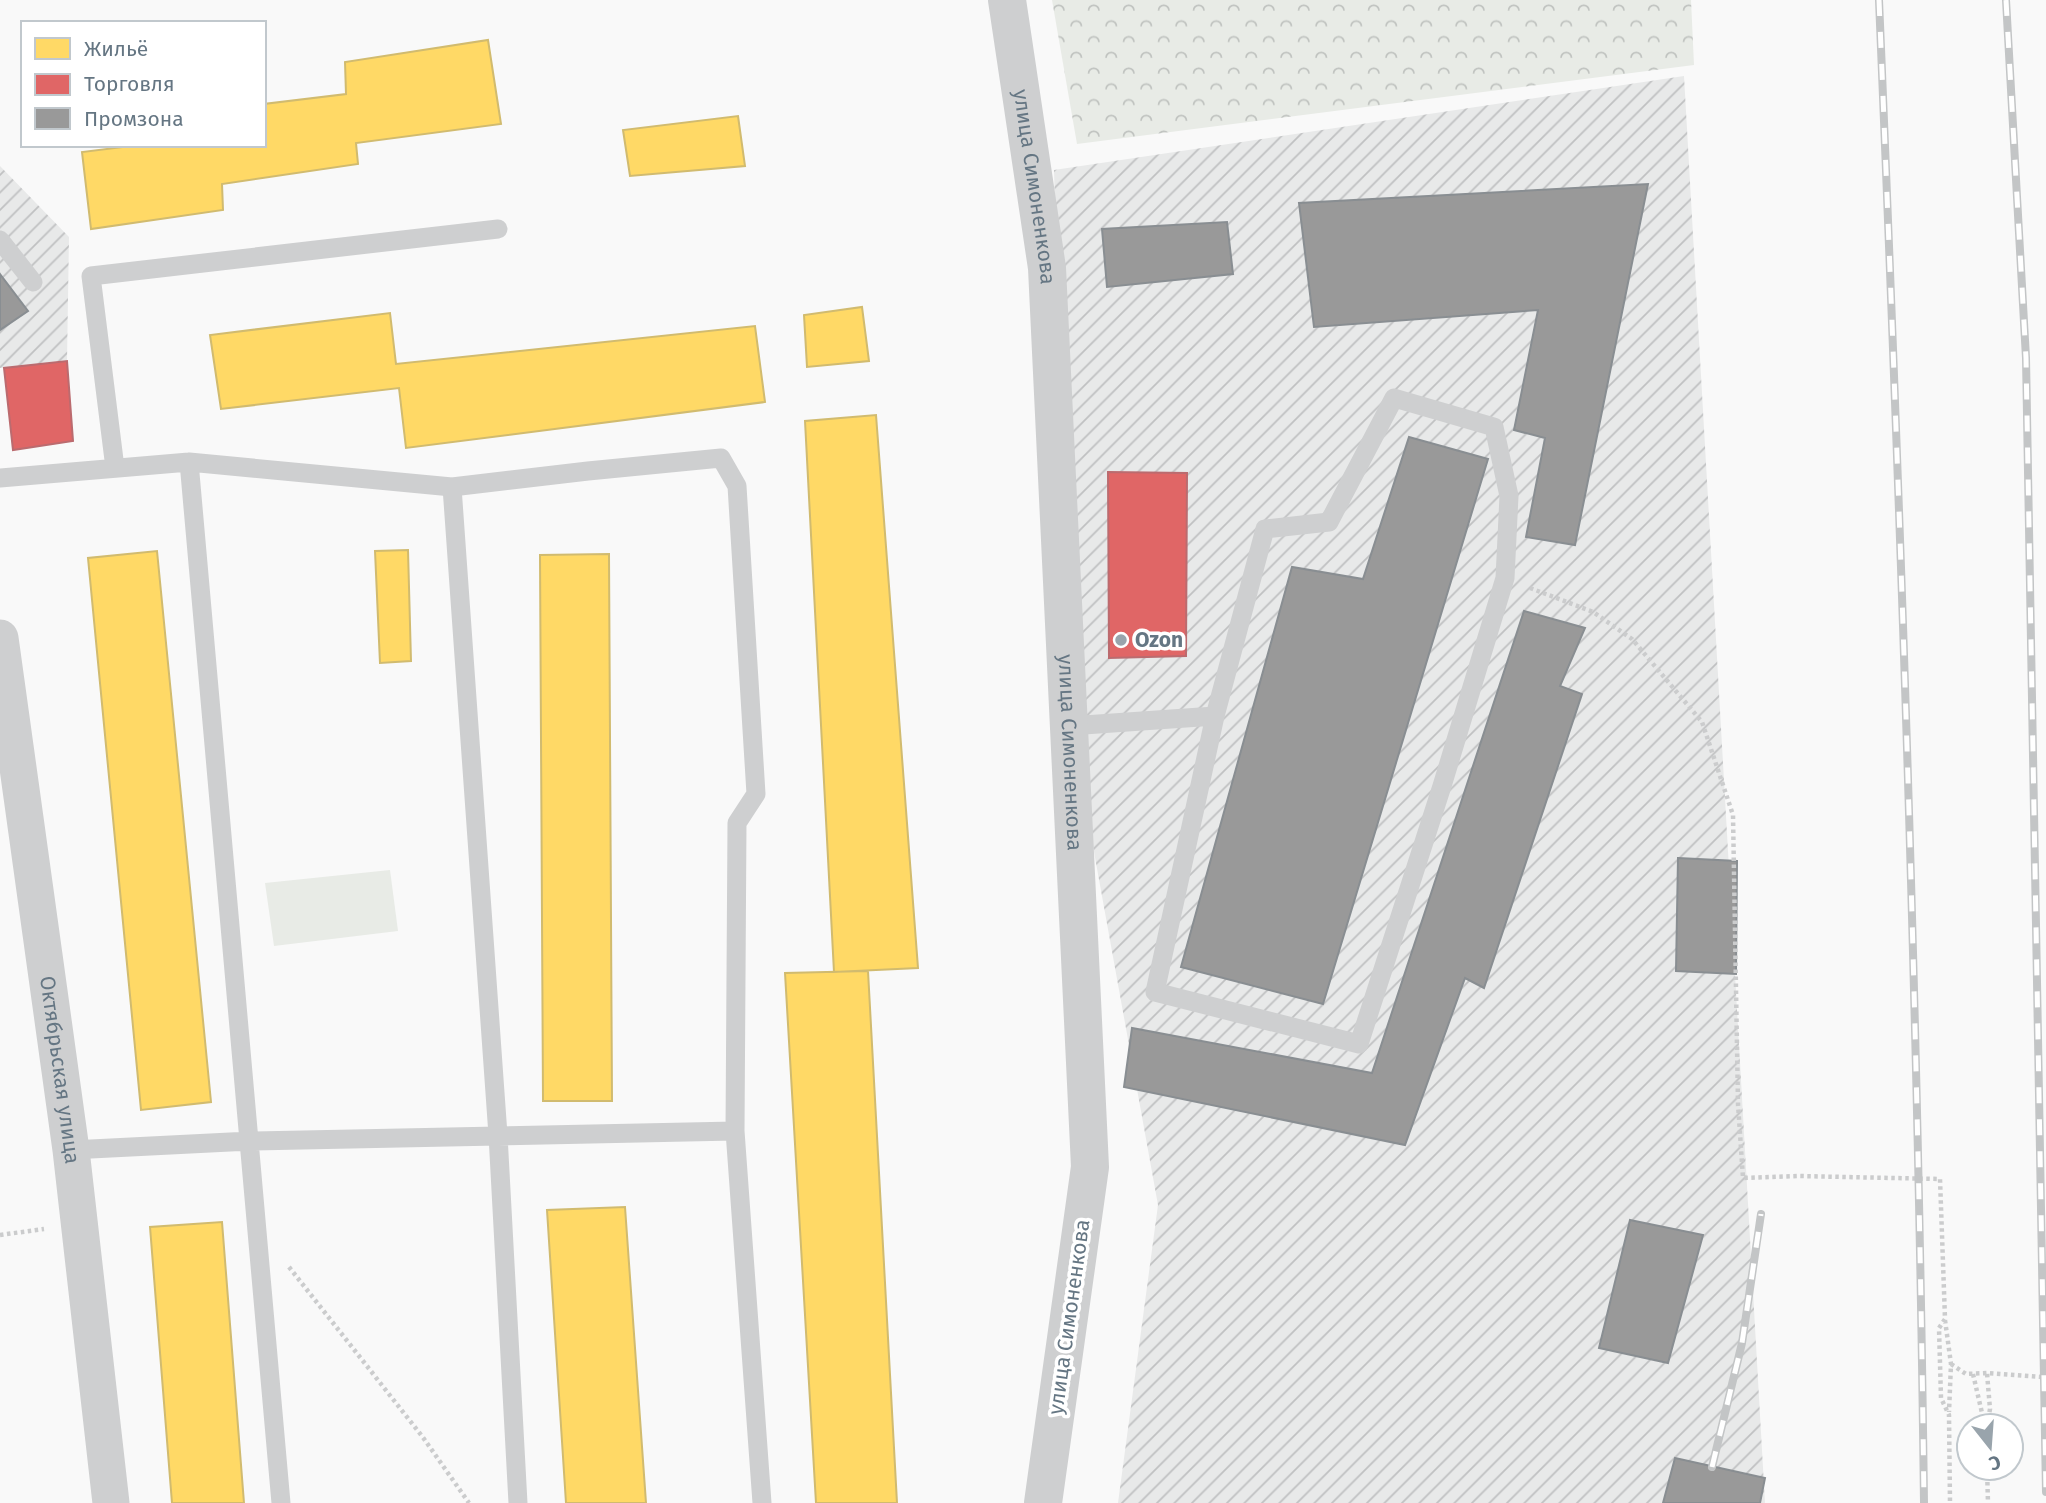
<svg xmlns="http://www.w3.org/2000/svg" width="2046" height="1503" font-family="'Fira Sans',sans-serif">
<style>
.industrial{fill:url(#industrial-furrows)}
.forest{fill:url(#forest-crowns)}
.pitch{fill:#e8ebe6}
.homes{fill:#ffd966;stroke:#d1bb6f;stroke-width:2}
.shops{fill:#e06666;stroke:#bb6b6f;stroke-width:2}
.industry{fill:#999;stroke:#898e92;stroke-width:2}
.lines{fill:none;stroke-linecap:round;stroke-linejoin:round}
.path{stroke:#cbcccd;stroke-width:4.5;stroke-dasharray:3.5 3.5;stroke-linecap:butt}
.service{stroke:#cecfd0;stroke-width:19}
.minor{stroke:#cecfd0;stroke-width:37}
.tertiary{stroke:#cecfd0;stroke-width:38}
.rail-casing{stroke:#c3c5c6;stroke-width:8}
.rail{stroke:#fff;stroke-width:5;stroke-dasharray:16;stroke-linecap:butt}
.poi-dot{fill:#99a4ac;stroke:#fff;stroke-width:2.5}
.labels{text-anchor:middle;stroke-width:7;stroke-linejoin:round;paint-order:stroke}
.street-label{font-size:21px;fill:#657683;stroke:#fff}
.poi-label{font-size:21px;font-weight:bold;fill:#657683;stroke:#fff;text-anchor:start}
</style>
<defs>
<pattern id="industrial-furrows" width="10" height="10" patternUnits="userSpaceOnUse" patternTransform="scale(1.75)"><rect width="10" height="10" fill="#e8e9e9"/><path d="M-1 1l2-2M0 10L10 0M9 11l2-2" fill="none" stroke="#c0c1c2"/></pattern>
<pattern id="forest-crowns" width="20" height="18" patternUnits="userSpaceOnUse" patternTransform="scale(1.75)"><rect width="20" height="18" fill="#e8ebe6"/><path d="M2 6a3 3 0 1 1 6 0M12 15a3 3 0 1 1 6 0" fill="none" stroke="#c0c3c0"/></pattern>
</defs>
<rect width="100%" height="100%" fill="#f9f9f9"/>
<!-- industrial -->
<path class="industrial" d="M1684,76L1765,1503H1118L1158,1205L1069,714L1054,170Z
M0,166L69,237L67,361L0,368Z"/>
<!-- forest -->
<path class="forest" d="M1052,0H1691L1694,65L1077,144Z"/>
<!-- pitch -->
<path class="pitch" d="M390,870L398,931L274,946L265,883Z"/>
<!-- homes -->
<path class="homes" d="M488,40L501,124L356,143L358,164L222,184L223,210L91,229L82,152L139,145H264V104L346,94L345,62Z
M738,116L745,166L630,176L623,130Z
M862,307L869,361L807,367L804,315Z
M390,313L396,364L755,326L765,402L406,448L399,388L221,409L210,335Z
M876,415L918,968L834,972L805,421Z
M408,550L411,661L380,663L375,551Z
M157,551L211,1102L141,1110L88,558Z
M609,554L612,1101H543L540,555Z
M868,971L897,1503H816L785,973Z
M625,1207L646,1503H566L547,1210Z
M222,1222L244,1503H172L150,1227Z"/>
<!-- shops -->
<path class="shops" d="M67,361L73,441L13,450L4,368Z
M1108,472L1187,473L1186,656L1109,658Z"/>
<!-- industry -->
<path class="industry" d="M1648,184L1575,545L1526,537L1545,438L1514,430L1538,310L1314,327L1299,203Z
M1227,222L1233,274L1107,287L1102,229Z
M0,274L28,311L0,330Z
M1409,437L1488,459L1323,1004L1181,967L1292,567L1363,579Z
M1524,611L1585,628L1560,686L1582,694L1484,988L1465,978L1405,1145L1124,1087L1132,1028L1372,1073Z
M1678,858L1737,861L1736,974L1676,971Z
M1630,1220L1703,1235L1668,1363L1599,1348Z
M1675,1458L1765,1478L1760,1503H1663Z"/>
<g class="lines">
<!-- path -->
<path class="path" d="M1530,588L1593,612L1632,639L1702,722L1733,815L1738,1104L1743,1178L1798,1176L1940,1179L1945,1319L1939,1328L1941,1398L1949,1415L1950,1503
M0,1235L44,1229
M289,1267L422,1436L469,1503
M1945,1320L1951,1364L1949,1412
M1951,1364L1966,1374L1987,1373L2043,1377L2046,1374
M1973,1374L1985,1426
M1987,1426L1990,1409L1987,1373
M1987,1468L1988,1503"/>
<!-- service -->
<path class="service" d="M0,240L33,282
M1394,398L1494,427L1509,496L1505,578L1442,786L1359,1044L1155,992L1215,716L1265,529L1329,522Z
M189,462L281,1503
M115,468L91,276L498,229
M0,478L189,462L452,487L588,471L721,458L737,486L756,794L737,823L735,1131L762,1503
M452,487L498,1135L518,1503
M1069,726L1215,716
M71,1150L250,1141L735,1131"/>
<!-- minor -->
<path class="minor" id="s1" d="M0,638L71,1150L111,1503"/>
<!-- tertiary -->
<path class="tertiary" id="s2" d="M1007,0L1047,268L1090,1167L1043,1503"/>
<!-- rail casing -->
<g class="rail-casing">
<path id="rail" d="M1879,0C1900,501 1918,1002 1924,1503
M2006,0L2026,358L2046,1492
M1712,1467L1742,1343L1761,1214"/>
</g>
<!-- rail -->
<use href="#rail" class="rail"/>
</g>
<!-- markers -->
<circle class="poi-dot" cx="1121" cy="640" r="7"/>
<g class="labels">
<!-- street labels -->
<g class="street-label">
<text dy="7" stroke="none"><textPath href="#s2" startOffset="189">улица Симоненкова</textPath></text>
<text dy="7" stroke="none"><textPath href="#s2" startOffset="756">улица Симоненкова</textPath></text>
<text dy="7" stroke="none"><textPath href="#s1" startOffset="436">Октябрьская улица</textPath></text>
<text transform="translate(1069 1317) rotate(-82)" y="7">улица Симоненкова</text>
</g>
<!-- poi labels -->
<g class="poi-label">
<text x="1135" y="647">Ozon</text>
</g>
</g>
<!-- legend -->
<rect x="21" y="21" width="245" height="126" fill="#ffffff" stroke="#c1c8cd" stroke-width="2"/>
<rect x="35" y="38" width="35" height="21" fill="#ffd966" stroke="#c1c8cd" stroke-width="2"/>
<text x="84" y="56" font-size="21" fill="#657683">Жильё</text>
<rect x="35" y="74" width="35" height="21" fill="#e06666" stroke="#c1c8cd" stroke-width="2"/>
<text x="84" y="91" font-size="21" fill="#657683">Торговля</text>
<rect x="35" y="108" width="35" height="21" fill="#999999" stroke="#c1c8cd" stroke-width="2"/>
<text x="84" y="126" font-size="21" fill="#657683">Промзона</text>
<!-- north arrow -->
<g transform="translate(1990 1447) rotate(163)"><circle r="33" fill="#ffffff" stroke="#c1c8cd" stroke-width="2"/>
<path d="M0-5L12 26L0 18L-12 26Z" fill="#99a4ac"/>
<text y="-10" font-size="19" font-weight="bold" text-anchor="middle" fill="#657683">С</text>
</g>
</svg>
